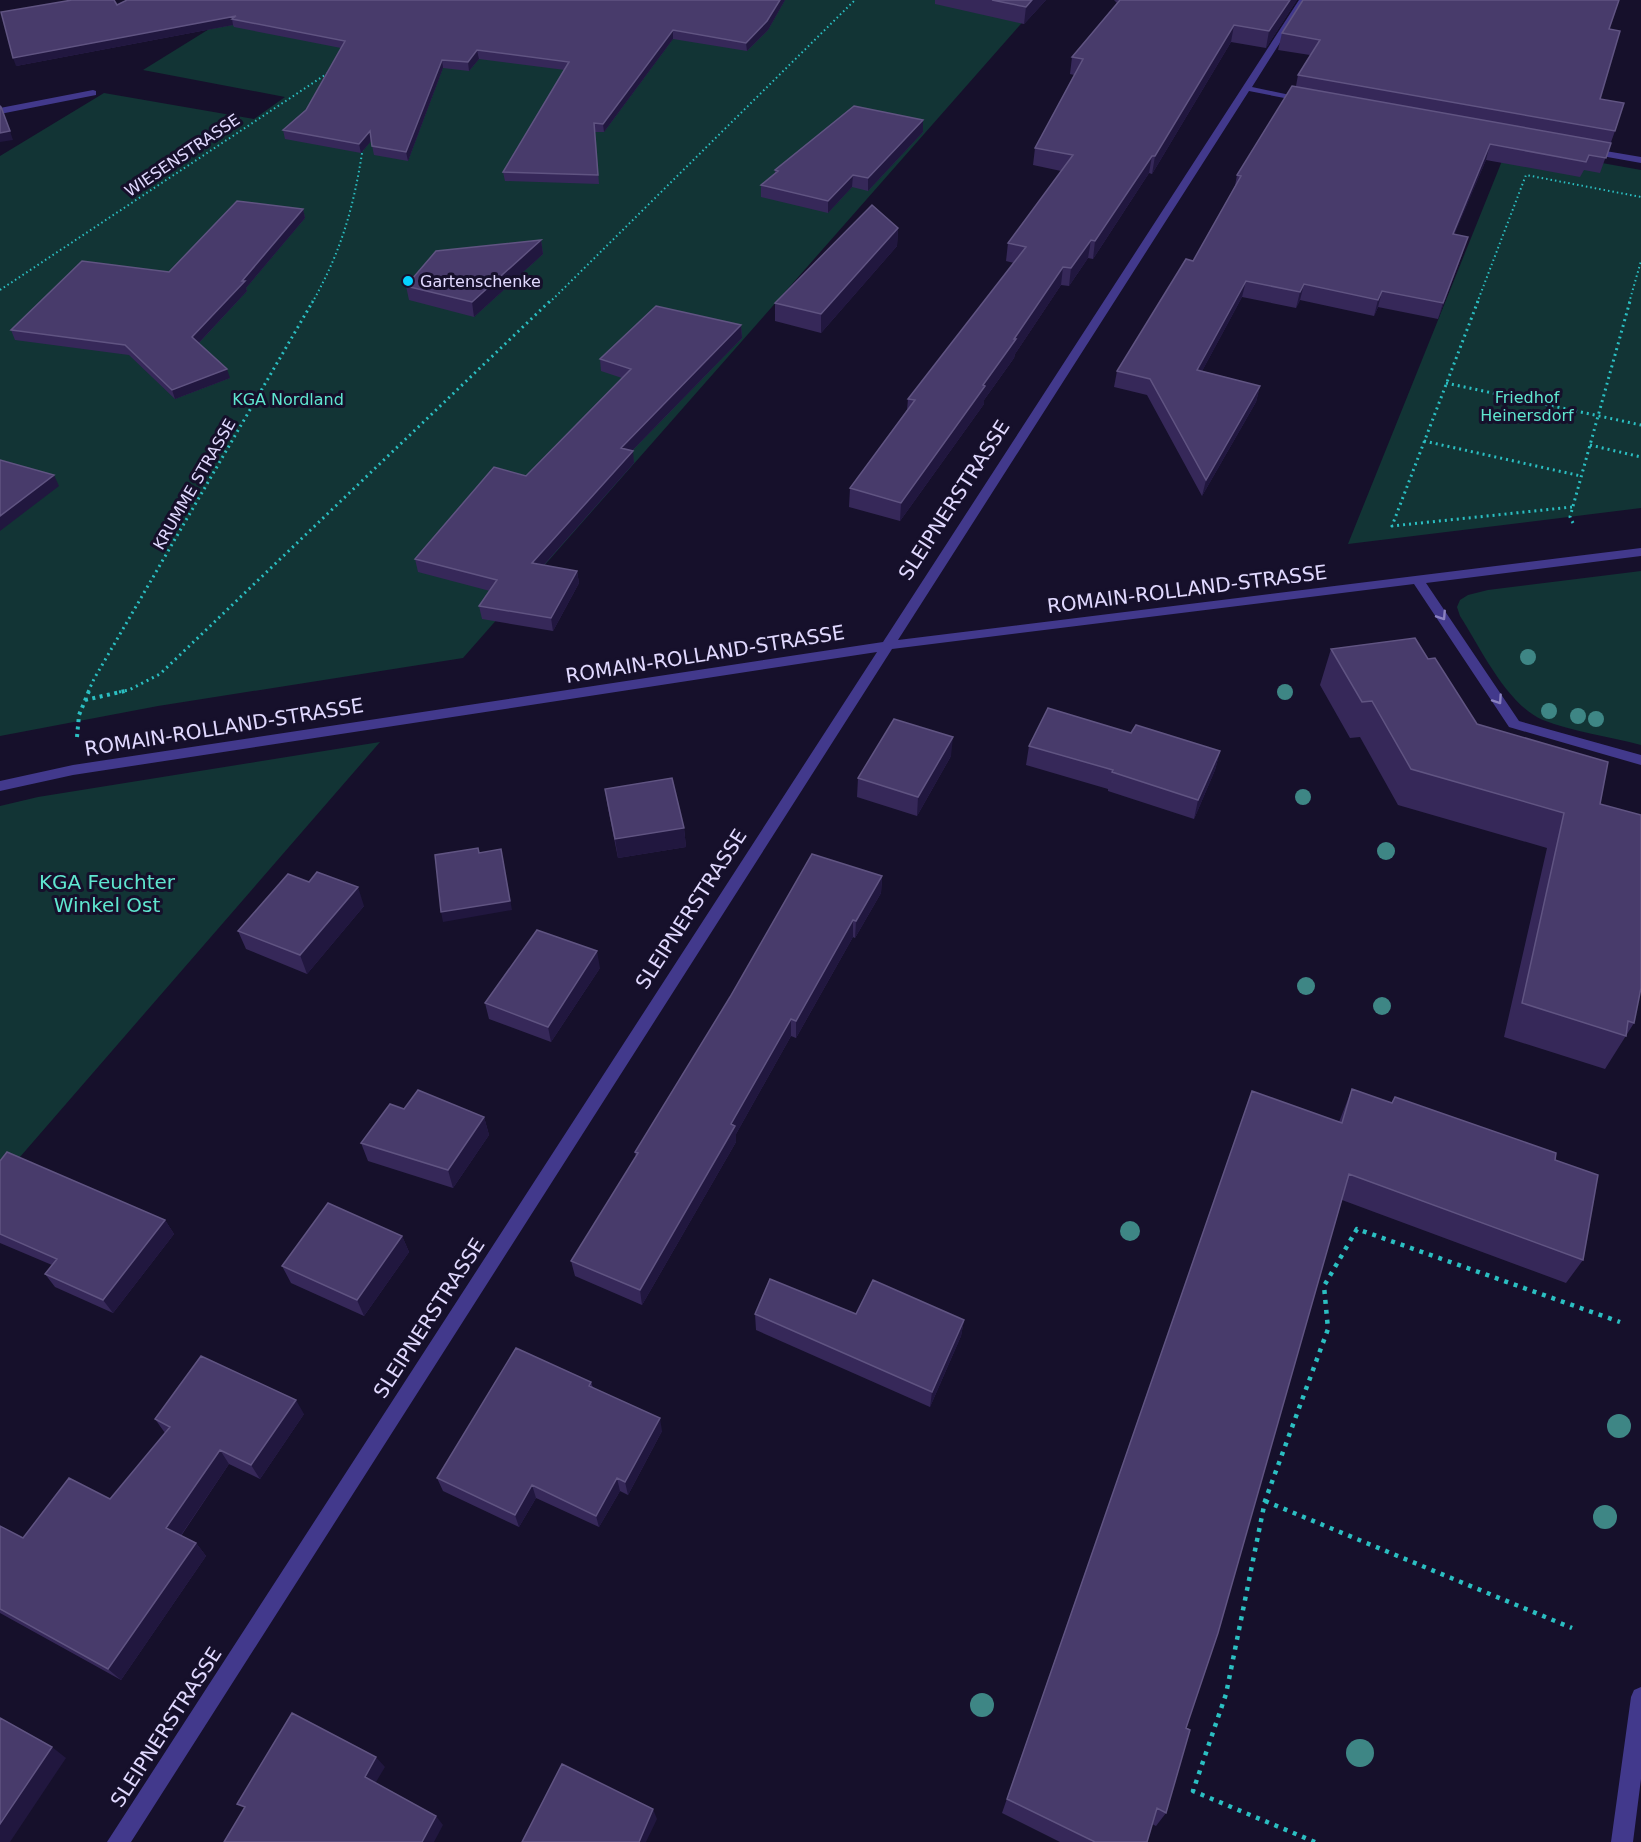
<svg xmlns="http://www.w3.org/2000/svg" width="1641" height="1842" font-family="'DejaVu Sans',sans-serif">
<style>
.green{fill:#123435}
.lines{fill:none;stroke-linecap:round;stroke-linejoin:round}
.path-far3{stroke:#2bbfc2;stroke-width:2;stroke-dasharray:1.5 3;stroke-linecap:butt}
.path-far2{stroke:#2bbfc2;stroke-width:3;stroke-dasharray:2 4;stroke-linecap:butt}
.path-far1{stroke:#2bbfc2;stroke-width:4;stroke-dasharray:3 4.5;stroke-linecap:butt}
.path{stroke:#2bbfc2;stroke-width:4.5;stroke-dasharray:4 6;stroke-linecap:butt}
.minor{fill:#42398c;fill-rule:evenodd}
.tree{fill:#3e8685}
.wall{fill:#362859}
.shaded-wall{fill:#21173f}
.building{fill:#483b6b;stroke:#605482;stroke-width:1.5}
.oneway{stroke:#8a81c0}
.poi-dot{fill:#05d2ff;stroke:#16102b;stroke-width:2}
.labels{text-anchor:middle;stroke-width:6;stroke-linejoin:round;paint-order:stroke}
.far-street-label{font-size:16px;fill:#e1d9ff;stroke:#16102b}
.far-poi-label{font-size:16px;fill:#e1d9ff;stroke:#16102b;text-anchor:start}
.far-park-label{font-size:16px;fill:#5fe6cf;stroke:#16102b}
.street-label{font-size:20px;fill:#e1d9ff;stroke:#16102b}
.park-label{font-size:20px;fill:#5fe6cf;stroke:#16102b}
</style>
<rect width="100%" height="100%" fill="#16102b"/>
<!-- green -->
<path class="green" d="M256,0H1042L463,658L158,706L0,736V156L104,93L254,119L285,97L143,70Z
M1508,146L1641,170V508L1348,544Z
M1641,571V745C1611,737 1571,731 1543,720C1507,705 1480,647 1460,616L1457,607L1460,600L1468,595L1488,590Z
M380,742L0,1180V806L38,797Z"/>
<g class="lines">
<!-- path-far3 -->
<path class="path-far3" d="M0,290L328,73
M312,303C342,250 354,206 363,147
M549,303L855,0
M1477,303L1526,175L1641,197
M1629,303L1641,261"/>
<!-- path-far2 -->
<path class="path-far2" d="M1478,301L1392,526L1572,507
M1446,383L1641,425
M1424,441L1581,476
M1590,445L1641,457
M1573,523L1570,517L1630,301
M88,692L94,679L313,301
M119,692L129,690L160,674L550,301"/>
<!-- path-far1 -->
<path class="path-far1" d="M85,700L125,691
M77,737L79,715L89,691"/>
<!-- path -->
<path class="path" d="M1265,1501L1572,1628
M1315,1842L1193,1791L1226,1694L1265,1501L1328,1329L1324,1286L1357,1229L1620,1322"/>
<!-- minor -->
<path class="minor" d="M1299,0H1307L1252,87L1309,99L1305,102L1249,91L898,640L1641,548V556L1426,583L1519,721L1641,755V765L1509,727L1414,584L892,649L131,1842H107L877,652L73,775L0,791V781L73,765L883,642Z
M93,90L96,91V95L0,114V108Z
M1588,148L1641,157V163L1585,153L1583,151Z
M1641,1687V1779L1633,1842H1611L1631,1697L1634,1690Z"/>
</g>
<!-- trees -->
<g class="tree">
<circle cx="1528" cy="657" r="8"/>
<circle cx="1285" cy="692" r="8"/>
<circle cx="1549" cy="711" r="8"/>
<circle cx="1578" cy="716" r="8"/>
<circle cx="1596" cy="719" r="8"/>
<circle cx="1303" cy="797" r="8"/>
<circle cx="1386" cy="851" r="9"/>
<circle cx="1306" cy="986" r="9"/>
<circle cx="1382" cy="1006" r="9"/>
<circle cx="1130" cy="1231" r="10"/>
<circle cx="1619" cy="1426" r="12"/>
<circle cx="1605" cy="1517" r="12"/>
<circle cx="982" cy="1705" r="12"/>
<circle cx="1360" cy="1753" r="14"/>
</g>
<!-- wall -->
<path class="wall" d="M127,0H785L768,30L747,51L673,39L604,132H595L599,184L505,181L503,172L565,70L479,59L469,71L443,68L408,161L374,155L371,141L361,153L285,139L283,130L306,110L341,48L234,27L233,25L16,66L117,5Z
M935,0H1046L1024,24L935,4Z
M1114,0H1297L1266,48L1231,42L1152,174L1149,173L1093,259L1088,258L1069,286L1061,285L1015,354L1014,358L984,400V404L900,521L849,507L850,488L907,410L908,399L1014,263L1006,261L1008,243L1061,171L1033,165L1035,148L1074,75L1070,74L1072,57L1117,3Z
M1609,29L1600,99L1615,131L1600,173L1584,170L1580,177L1486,160L1454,234L1463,252L1438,319L1378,307L1374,316L1300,300L1296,308L1242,297L1202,371L1260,386L1256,402L1202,496L1147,395L1114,387L1117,371L1193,261L1235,186L1237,175L1296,86L1298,75L1310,55L1278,50L1282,33Z
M923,120V132L868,191L852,187L828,213L761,197V185L775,173V170Z
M303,209L305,218L246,288L247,291L199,343L230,378L175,399L129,355L15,340L11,330L169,272Z
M898,228L897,246L821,333L775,321V303Z
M541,240L543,254L474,317L409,300L406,286Z
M741,325L742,338L632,451L634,463L544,565L577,571L579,583L553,631L482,619L479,606L490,591L418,572L415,559L526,476L622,378L601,371L600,359Z
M1331,649L1428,659L1477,724L1600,804L1634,1023L1605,1069L1504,1037L1547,848L1398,805L1360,737L1350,738L1320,685Z
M1131,733L1220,751L1215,770L1194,819L1108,791V789L1026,765L1029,746Z
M951,756L917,816L857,797L858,778Z
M605,789L684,828L686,847L618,858L608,808Z
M882,876L881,893L855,938L853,937L796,1038L791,1036L736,1134V1142L642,1305L575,1276L571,1261L636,1157L635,1152Z
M364,906L307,974L246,949L238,931Z
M600,968L551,1042L489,1019L485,1003Z
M1352,1089L1555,1160L1583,1260L1566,1283L1342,1200L1186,1728L1166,1813L1156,1826L1152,1824L1147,1842H1060L1002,1813L1252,1091L1339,1122Z
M404,1109L484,1117L489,1135L453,1188L368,1161L361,1143Z
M0,1161L165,1220L174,1234L113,1313L55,1287L45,1274L52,1265L0,1243Z
M402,1236L409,1252L364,1316L291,1283L282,1266Z
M755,1314H856L964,1320L961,1336L930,1407L756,1330Z
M591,1382L593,1388L662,1431L628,1495L620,1491L599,1527L536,1498L519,1527L443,1491L437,1478Z
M304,1414L260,1479L229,1464L181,1536L196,1543L206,1556L121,1680L0,1613V1526L23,1538L110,1499L165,1433L155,1419Z"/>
<!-- shaded-wall -->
<path class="shaded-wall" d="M780,0H785L768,30L747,51L746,43Z
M1032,0H1046L1024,24L1026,7Z
M1290,0H1297L1266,48L1269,31Z
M236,16L232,19L233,25L16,66L13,58Z
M1234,25L1231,42L1152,174L1155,156Z
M673,30V39L604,132L603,124Z
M477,50L479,59L469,71L468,62Z
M442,60L443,68L408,161L406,152Z
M923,120V132L868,191V178Z
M10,131L13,140L0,142V133Z
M370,131L372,140L361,153L359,144Z
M1490,144L1486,160L1448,250L1453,234Z
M1152,156L1149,173L1093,259L1095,241Z
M853,175L852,187L828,213V201Z
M303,209L305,218L246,288L247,291L195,347L192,337Z
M898,228L897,246L821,333V314Z
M1468,237L1463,252L1438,319L1443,303Z
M541,240L543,254L474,317L472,302Z
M1091,240L1088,258L1069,286L1071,268Z
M1063,267L1061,285L1015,354L1014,358L984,400V404L900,521L901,503L983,385Z
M1246,281L1242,297L1194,386L1197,370Z
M1304,284L1300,300L1296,308L1300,292Z
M1382,291L1378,307L1374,316L1378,300Z
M741,325L742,338L623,460L621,448Z
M227,369L230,378L175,399L172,390Z
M1260,386L1256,402L1202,496L1206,480Z
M633,451L634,463L534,576L532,563Z
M54,475L59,486L0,531V516Z
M577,571L579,583L553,631L551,618Z
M953,737L951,756L917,816L918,797Z
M1220,751L1215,770L1194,819L1198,800Z
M684,828L686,847L618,858L615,839Z
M501,849L512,910L443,922L441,912Z
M882,876L881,893L855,938L856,921Z
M358,887L364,906L307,974L300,955Z
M853,920V937L796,1038V1021Z
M597,951L600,968L551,1042L548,1027Z
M791,1019V1036L736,1134V1142L642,1305L640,1290L731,1124Z
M484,1117L489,1135L453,1188L448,1170Z
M165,1220L174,1234L113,1313L103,1300Z
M402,1236L409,1252L364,1316L357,1300Z
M964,1320L961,1336L930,1407L932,1392Z
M296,1400L304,1414L260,1479L251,1465Z
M660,1418L662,1431L628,1495L625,1482Z
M220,1450L229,1464L177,1541L166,1528Z
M617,1478L620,1491L599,1527L596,1516Z
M532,1485L536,1498L519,1527L515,1515Z
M196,1543L206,1556L121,1680L108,1669Z
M52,1747L66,1758L10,1842H0V1824Z
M376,1757L385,1767L373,1787L365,1777Z
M653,1809L657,1819L646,1842H639Z
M436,1816L443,1825L434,1842H422Z"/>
<!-- building -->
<path class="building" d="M72,0H114L117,5L127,0H780L767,21L746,43L673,30L603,124L594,123L598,175L503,172L569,62L477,50L468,62L442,60L406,152L372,146L370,131L359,144L283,130L306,110L345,41L232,19L236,16L13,58L1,12Z
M992,0H1032L1026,7Z
M1120,0H1290L1269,31L1234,25L1155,156H1152L1095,241L1091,240L1071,268L1063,267L1014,339H1016L983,385L985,386L901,503L850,488L915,400L908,399L1026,247L1008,243L1073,155L1035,148L1083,59L1072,57Z
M1303,0H1619L1609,29L1620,31L1600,99L1624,103L1615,131L1298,75L1320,40L1282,33Z
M1292,86L1611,143L1606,158L1589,155L1586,162L1490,144L1453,234L1468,237L1443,303L1382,291L1378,300L1304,284L1300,292L1246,281L1197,370L1260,386L1206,480L1150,379L1117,371L1186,259L1193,261L1241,176L1237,175Z
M0,106L1,107L10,131L0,133Z
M854,106L923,120L868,178L853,175L828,201L761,185L778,171L775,170Z
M237,201L303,209L242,281H245L192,337L227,369L172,390L125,345L11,330L82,261L169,272Z
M872,205L898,228L821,314L775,303Z
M541,240L472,302L406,286L436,251Z
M656,306L741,325L621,448L633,451L532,563L577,571L551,618L479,606L497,580L415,559L494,467L526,476L631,369L600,359Z
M0,460L54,475L0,516Z
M1415,638L1428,659L1435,658L1477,724L1608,762L1600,804L1641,815V988L1634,1023L1628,1021L1626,1036L1522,1003L1564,813L1411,769L1372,701L1362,702L1331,649Z
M1048,708L1131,733L1136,725L1220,751L1198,800L1112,772L1113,770L1029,746Z
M894,719L953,737L918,797L858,778Z
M672,778L684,828L615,839L605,789Z
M478,848L479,853L501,849L510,901L441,912L435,855Z
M812,854L882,876L856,921L853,920L796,1021L791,1019L731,1124L735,1126L640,1290L571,1261L638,1153L635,1152L730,997Z
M317,872L358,887L300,955L238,931L288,874L309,882Z
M537,930L597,951L548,1027L485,1003Z
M1352,1089L1392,1103L1395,1097L1556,1153L1555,1160L1598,1175L1583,1260L1349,1174L1218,1633L1186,1728L1190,1730L1166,1813L1157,1808L1147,1842H1095L1007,1799L1252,1091L1342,1123Z
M418,1090L484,1117L448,1170L361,1143L390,1104L404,1109Z
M7,1152L165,1220L103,1300L45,1274L57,1259L0,1234V1161Z
M328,1203L402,1236L357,1300L282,1266Z
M770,1279L856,1314L873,1280L964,1320L932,1392L755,1314Z
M516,1348L591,1382L589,1386L660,1418L625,1482L617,1478L596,1516L532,1485L515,1515L437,1478Z
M201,1356L296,1400L251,1465L220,1450L166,1528L196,1543L108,1669L0,1609V1526L23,1538L69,1478L110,1499L170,1427L155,1419Z
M292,1713L376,1757L365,1777L436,1816L422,1842H224L245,1807L237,1804Z
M0,1718L52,1747L0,1824Z
M562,1764L653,1809L639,1842H522Z"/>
<!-- one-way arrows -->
<defs><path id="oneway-chevron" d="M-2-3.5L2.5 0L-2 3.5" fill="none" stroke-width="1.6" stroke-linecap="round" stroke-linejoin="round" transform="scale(1.5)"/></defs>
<g class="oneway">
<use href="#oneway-chevron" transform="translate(1442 616) rotate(57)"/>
<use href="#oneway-chevron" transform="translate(1498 700) rotate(56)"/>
</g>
<!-- markers -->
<circle class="poi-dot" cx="408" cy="281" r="6"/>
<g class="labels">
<!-- far-street labels -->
<g class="far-street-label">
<text transform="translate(182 155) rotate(-34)" y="6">WIESENSTRASSE</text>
<text transform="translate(194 484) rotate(-60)" y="6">KRUMME STRASSE</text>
</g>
<!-- far-poi labels -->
<g class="far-poi-label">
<text x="420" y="287">Gartenschenke</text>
</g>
<!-- far-park labels -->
<g class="far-park-label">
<text x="1527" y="403">Friedhof<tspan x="1527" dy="18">Heinersdorf</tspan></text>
<text x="288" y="405">KGA Nordland</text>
</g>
<!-- street labels -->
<g class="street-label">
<text transform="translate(954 500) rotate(-57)" y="7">SLEIPNERSTRASSE</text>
<text transform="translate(1187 589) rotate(-7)" y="7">ROMAIN-ROLLAND-STRASSE</text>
<text transform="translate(705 654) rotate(-9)" y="7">ROMAIN-ROLLAND-STRASSE</text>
<text transform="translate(224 727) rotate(-9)" y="7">ROMAIN-ROLLAND-STRASSE</text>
<text transform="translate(691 909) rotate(-57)" y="7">SLEIPNERSTRASSE</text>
<text transform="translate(429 1318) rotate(-57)" y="7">SLEIPNERSTRASSE</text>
<text transform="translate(166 1727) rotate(-57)" y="7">SLEIPNERSTRASSE</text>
</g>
<!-- park labels -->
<g class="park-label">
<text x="107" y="889">KGA Feuchter<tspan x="107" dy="23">Winkel Ost</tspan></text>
</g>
</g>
</svg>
